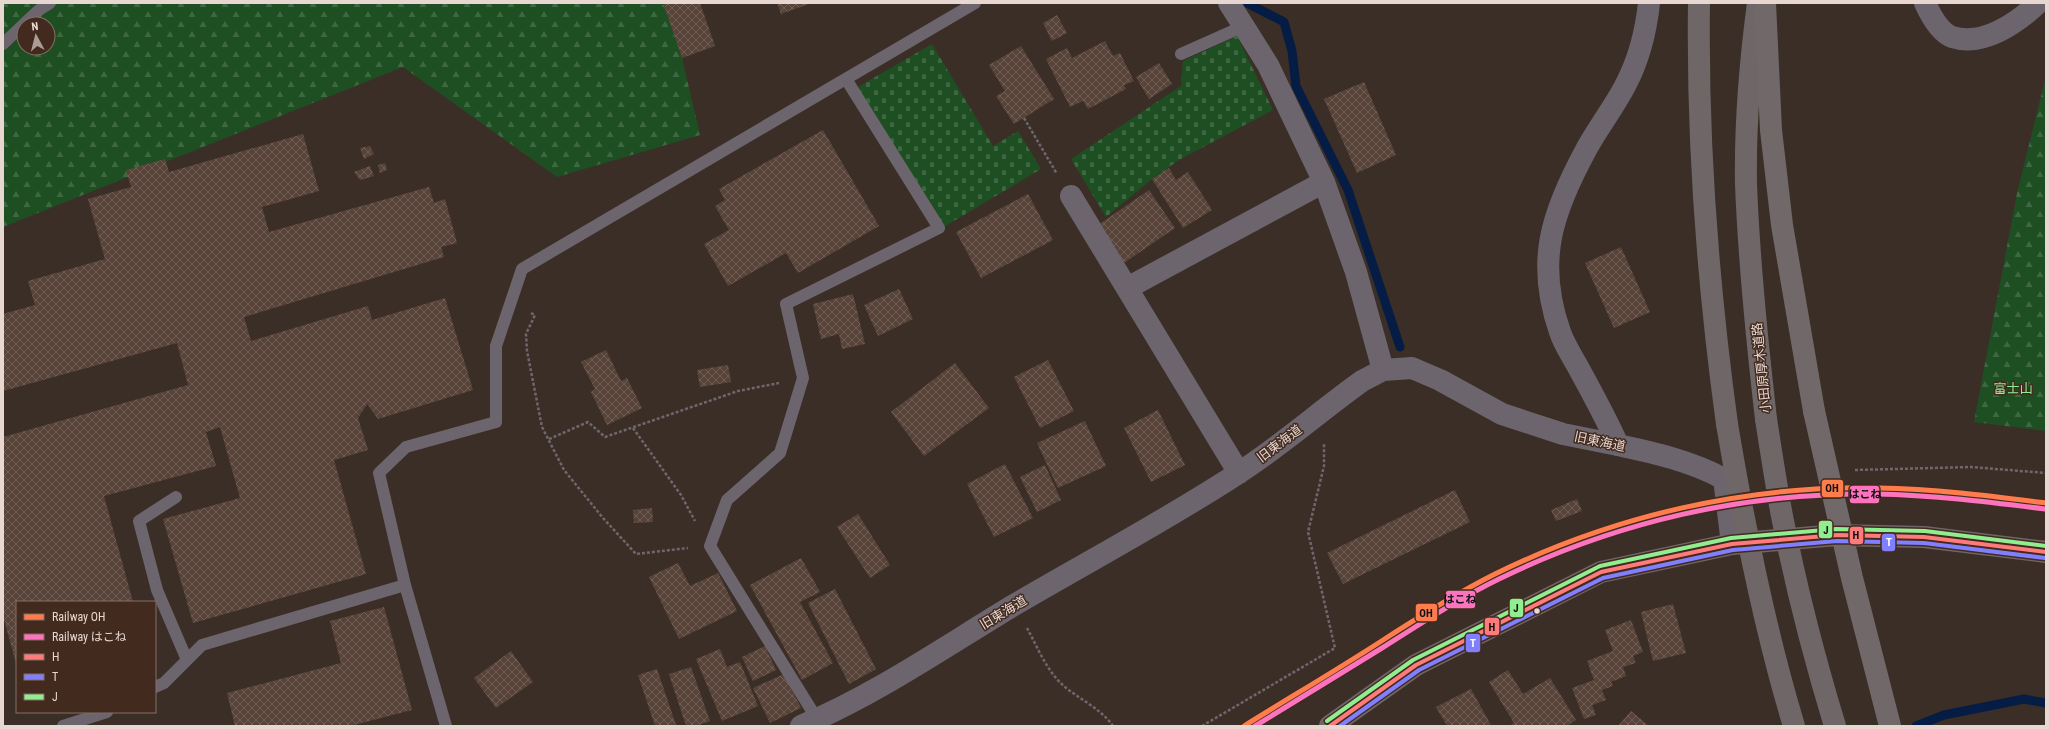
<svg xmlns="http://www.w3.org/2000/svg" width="2049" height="729" font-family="'Roboto Condensed','Noto Sans JP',sans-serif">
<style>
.forest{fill:url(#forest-firs);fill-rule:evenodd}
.cemetery{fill:url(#cemetery-stones)}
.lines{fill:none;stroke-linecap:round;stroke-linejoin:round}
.stream{stroke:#051c45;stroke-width:9}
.building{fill:url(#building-cross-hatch)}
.path{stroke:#6f676d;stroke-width:2.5;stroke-dasharray:3 2;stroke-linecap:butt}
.service{stroke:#6d656d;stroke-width:12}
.minor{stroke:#6d656d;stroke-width:22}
.tertiary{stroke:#6d656d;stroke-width:22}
.trunk{stroke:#6f6668;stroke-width:22}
.motorway{stroke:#716869;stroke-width:22}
.trunk-bridge{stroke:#6f6668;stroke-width:22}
.motorway-bridge{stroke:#716869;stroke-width:22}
.bus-1-casing{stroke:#432a1f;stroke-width:7}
.bus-2-casing{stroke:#432a1f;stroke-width:7}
.bus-3-casing{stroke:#432a1f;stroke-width:7}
.bus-1{stroke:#ff7a7a;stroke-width:4}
.bus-2{stroke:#8080ff;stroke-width:4}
.bus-3{stroke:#90ee90;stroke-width:4}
.rail-1-casing{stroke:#432a1f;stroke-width:8}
.rail-2-casing{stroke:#432a1f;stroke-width:8}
.rail-1{stroke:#ff7d4d;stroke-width:5}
.rail-2{stroke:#fc73be;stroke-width:5}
.bus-dot{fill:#e7d7d0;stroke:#432a1f;stroke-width:1.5}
.labels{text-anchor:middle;stroke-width:3;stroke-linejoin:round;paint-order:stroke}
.street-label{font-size:13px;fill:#e7d7d0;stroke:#432a1f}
.park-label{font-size:13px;fill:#90ec97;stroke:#432a1f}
.line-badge{stroke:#432a1f;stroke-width:1.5}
.badge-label{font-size:11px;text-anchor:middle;font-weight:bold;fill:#fff}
.pale-badge-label{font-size:11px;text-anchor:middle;font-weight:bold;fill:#111}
</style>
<defs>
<pattern id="forest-firs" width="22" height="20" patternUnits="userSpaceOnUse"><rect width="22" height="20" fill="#1d4f22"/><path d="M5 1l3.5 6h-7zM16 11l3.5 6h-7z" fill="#3e6841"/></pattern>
<pattern id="cemetery-stones" width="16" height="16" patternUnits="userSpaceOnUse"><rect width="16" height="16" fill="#1d4f22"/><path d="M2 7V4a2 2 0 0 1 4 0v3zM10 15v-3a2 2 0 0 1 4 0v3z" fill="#3e6841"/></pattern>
<pattern id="building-cross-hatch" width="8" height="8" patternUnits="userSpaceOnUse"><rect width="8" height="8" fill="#584339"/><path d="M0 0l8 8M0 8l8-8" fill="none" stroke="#705d55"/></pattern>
</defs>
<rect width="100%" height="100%" fill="#3b2e27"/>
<!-- forest -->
<path class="forest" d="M3,3H663L682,58L700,135L557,177L403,67L3,227ZM24,24H48V48H24Z
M2046,76V431L1974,422L2017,193Z"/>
<!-- cemetery -->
<path class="cemetery" d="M1237,36L1273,110L1179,160L1152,179L1106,217L1071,159L1181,86L1183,61Z
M932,44L993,146L1018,131L1041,169L942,228L858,87Z"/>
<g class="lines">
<!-- stream -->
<path class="stream" d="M1247,3L1284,22L1292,51L1296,86L1348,190L1400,347
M1916,726L1944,715L2024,699L2046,703"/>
</g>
<!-- building -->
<path class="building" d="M663,3H700L715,46L682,58Z
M777,3H812L781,14Z
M1057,15L1067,33L1052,41L1043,23Z
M1105,41L1113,56L1120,53L1134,81L1124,85L1126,89L1088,109L1083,101L1070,107L1046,59L1067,48L1072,58Z
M1021,46L1054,99L1014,124L996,96L1005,91L989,65Z
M1159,63L1172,84L1149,99L1136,77Z
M1364,82L1396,155L1357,173L1324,99Z
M823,130L879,226L798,273L786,253L728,286L704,244L729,230L715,206L725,200L719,189Z
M303,134L319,191L262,207L269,232L429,187L434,203L445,199L457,243L441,247L444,257L244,317L251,341L368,306L372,320L445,298L473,390L378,419L367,404L358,418L368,450L334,460L366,574L193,623L163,519L240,498L220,427L206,432L216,466L104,496L133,602H17V667L3,616V437L188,385L177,343L3,391V314L35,305L28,281L105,259L88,199L131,187L126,170L165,159L169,172Z
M370,146L374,154L364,159L360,148Z
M385,163L387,170L380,173L378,165Z
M370,166L374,176L360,180L354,172Z
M1169,168L1176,180L1188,172L1212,210L1183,228L1152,179Z
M1149,190L1175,228L1124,263L1098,225Z
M1028,194L1053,240L981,278L956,232Z
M1621,247L1650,312L1614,328L1585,263Z
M899,289L913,319L878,336L864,305Z
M853,294L865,344L842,349L839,334L821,339L813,304Z
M606,350L621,381L627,378L642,408L607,425L591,392L595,389L581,362Z
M1048,360L1074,411L1040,428L1014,377Z
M955,363L989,408L924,456L891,412Z
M728,365L731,382L700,387L697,370Z
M1158,410L1185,465L1151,482L1124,428Z
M1085,421L1106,466L1058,488L1037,443Z
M1005,464L1033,518L994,537L967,484Z
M1045,465L1061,500L1037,512L1020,477Z
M1455,490L1470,522L1343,584L1327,553Z
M1577,499L1582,511L1556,521L1551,510Z
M652,508L653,522L634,523L633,510Z
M858,514L890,565L870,578L837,527Z
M801,558L820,592L800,602L833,663L802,680L750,585Z
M678,563L690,586L718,573L737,611L679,639L649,577Z
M835,589L876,669L849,684L808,603Z
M1673,604L1686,653L1653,661L1641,612Z
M384,607L412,710L350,726H235L227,693L341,663L330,621Z
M1631,620L1643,652L1633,656L1636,663L1623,667L1626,676L1611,682L1613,686L1602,690L1606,700L1592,705L1596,715L1584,719L1572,688L1594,680L1587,661L1613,651L1605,630Z
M765,646L776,670L753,681L742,657Z
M720,649L727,667L740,662L758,706L722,721L696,659Z
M511,651L533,682L496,708L474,678Z
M691,667L710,721L696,726H686L669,674Z
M657,669L676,725L674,726H655L638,675Z
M1508,670L1523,694L1550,678L1576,720L1567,726H1509L1514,723L1489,682Z
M784,674L801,708L770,723L753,688Z
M1471,689L1491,725L1447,726L1436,707Z
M1631,711L1649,726H1618Z"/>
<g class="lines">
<!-- path -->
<path class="path" d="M1024,118L1057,174
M531,313L535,315L526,334L527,351L542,427L564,470L603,518L636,554L688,548
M633,428L681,495L695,521
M549,439L588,422L605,437L738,391L779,383
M1855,470L1971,467L2046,473
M1027,628C1038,648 1047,672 1065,687C1081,700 1101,709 1113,726
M1202,726L1335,648L1308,532L1324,466V444"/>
<!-- service -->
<path class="service" d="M24,24L39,10L50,3
M3,44L24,24
M1181,54L1244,26
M176,497L139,521L157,590L187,660
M155,687L164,683L202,645L405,585
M817,719L710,546L727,500L780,453L803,378L786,304L939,228L846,79
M63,726L107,712
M446,726L405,585L379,473L406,447L496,422V346L522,269L975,3"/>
<!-- minor -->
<path class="minor" d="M1229,3L1268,65L1324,182L1356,272L1383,370
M1071,196L1239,473
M1131,286L1324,182
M801,726C875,695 946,646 1014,605C1089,561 1165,521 1237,474C1281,446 1320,411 1362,381L1383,370L1412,368L1440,380L1502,414L1563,434L1618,445"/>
<!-- tertiary -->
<path class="tertiary" d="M1649,3C1646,31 1639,59 1626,84C1615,106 1599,126 1587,148C1552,212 1535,261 1560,332C1564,344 1572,356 1578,367C1592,393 1606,418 1618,445C1655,453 1691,461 1724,479L1732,544
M1925,3C1930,14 1939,32 1952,37C1983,47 2017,23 2038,3"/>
<!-- trunk -->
<path class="trunk" d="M1699,3C1697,143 1708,285 1727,424
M1758,3C1750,63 1745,124 1746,184C1749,263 1757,341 1766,419
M1330,726L1416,665L1601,572L1732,544L1837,535L1924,537L2046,552"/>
<!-- motorway -->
<path class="motorway" d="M1765,3L1771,130L1782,225L1814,411"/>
<!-- trunk-bridge -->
<path class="trunk-bridge" d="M1766,419C1771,451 1776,484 1782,516C1796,587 1814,657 1835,726
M1727,424C1744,526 1764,627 1794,726"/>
<!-- motorway-bridge -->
<path class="motorway-bridge" d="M1814,411L1852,578L1890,726"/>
<!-- bus-1 casing -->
<g class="bus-1-casing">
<path id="bus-1" d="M1330,726L1416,665L1601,572L1732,544L1837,535L1924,537L2046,552"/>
</g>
<!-- bus-2 casing -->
<g class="bus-2-casing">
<path id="bus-2" d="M1340,726L1419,670L1603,578L1733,550L1837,541L1924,543L2045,558"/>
</g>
<!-- bus-3 casing -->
<g class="bus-3-casing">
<path id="bus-3" d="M1327,721L1413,660L1600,566L1731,538L1836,529L1925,531L2046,546"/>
</g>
<!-- bus-1 -->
<use href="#bus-1" class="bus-1"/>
<!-- bus-2 -->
<use href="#bus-2" class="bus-2"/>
<!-- bus-3 -->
<use href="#bus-3" class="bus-3"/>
<!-- rail-1 casing -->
<g class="rail-1-casing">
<path id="rail-1" d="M1244,726C1289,698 1335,671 1380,642C1417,618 1455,594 1495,574C1613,516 1746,485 1878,488C1935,489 1990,496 2046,503"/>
</g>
<!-- rail-2 casing -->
<g class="rail-2-casing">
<path id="rail-2" d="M1255,726C1297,700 1340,674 1382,648C1420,624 1458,599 1499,579C1616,522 1745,492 1876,494C1933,495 1989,502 2045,509"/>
</g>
<!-- rail-1 -->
<use href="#rail-1" class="rail-1"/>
<!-- rail-2 -->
<use href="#rail-2" class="rail-2"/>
</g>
<!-- markers -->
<circle class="bus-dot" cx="1537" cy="611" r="3.5"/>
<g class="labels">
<!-- street labels -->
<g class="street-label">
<text transform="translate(1761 368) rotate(-96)" y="5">小田原厚木道路</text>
<text transform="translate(1600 441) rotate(12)" y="5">旧東海道</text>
<text transform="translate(1279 443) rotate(-37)" y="5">旧東海道</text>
<text transform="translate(1003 612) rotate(-31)" y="5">旧東海道</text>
</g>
<!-- park labels -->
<g class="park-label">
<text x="2013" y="393">富士山</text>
</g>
</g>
<g class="line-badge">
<rect x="1821" y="479" width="23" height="19" rx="4" fill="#ff7d4d"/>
<rect x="1849" y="485" width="31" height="19" rx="4" fill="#fc73be"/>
<rect x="1818" y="520" width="15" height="19" rx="4" fill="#90ee90"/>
<rect x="1849" y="526" width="15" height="19" rx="4" fill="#ff7a7a"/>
<rect x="1881" y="533" width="15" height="19" rx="4" fill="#8080ff"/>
<rect x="1445" y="590" width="31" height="19" rx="4" fill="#fc73be"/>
<rect x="1509" y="598" width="15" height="20" rx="4" fill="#90ee90"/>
<rect x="1415" y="603" width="23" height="19" rx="4" fill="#ff7d4d"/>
<rect x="1484" y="617" width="16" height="19" rx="4" fill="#ff7a7a"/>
<rect x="1465" y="633" width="16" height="20" rx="4" fill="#8080ff"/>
</g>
<g class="badge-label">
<text x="1889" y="546">T</text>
<text x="1473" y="647">T</text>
</g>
<g class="pale-badge-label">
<text x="1832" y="492">OH</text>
<text x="1865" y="498">はこね</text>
<text x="1826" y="534">J</text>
<text x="1856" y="539">H</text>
<text x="1460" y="603">はこね</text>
<text x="1516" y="612">J</text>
<text x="1426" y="617">OH</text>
<text x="1492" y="631">H</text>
</g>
<!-- border -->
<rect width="2049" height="729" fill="none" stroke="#e7d7d0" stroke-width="8"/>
<!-- legend -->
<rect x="16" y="601" width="140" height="112" fill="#432a1f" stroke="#856f66"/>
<rect x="24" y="614" width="20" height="6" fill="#ff7d4d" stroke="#856f66"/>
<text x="52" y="621" font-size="12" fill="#e7d7d0">Railway OH</text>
<rect x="24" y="634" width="20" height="6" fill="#fc73be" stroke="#856f66"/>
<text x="52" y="641" font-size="12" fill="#e7d7d0">Railway はこね</text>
<rect x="24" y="654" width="20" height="6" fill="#ff7a7a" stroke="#856f66"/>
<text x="52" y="661" font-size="12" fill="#e7d7d0">H</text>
<rect x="24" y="674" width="20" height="6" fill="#8080ff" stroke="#856f66"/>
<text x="52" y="681" font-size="12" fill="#e7d7d0">T</text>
<rect x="24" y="694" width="20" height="6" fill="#90ee90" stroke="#856f66"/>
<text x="52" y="701" font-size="12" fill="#e7d7d0">J</text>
<!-- north arrow -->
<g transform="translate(36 36) rotate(353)"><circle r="19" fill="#432a1f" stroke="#856f66"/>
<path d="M0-3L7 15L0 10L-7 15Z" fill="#ab9c95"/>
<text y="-6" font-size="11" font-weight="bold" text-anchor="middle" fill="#e7d7d0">N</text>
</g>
</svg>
